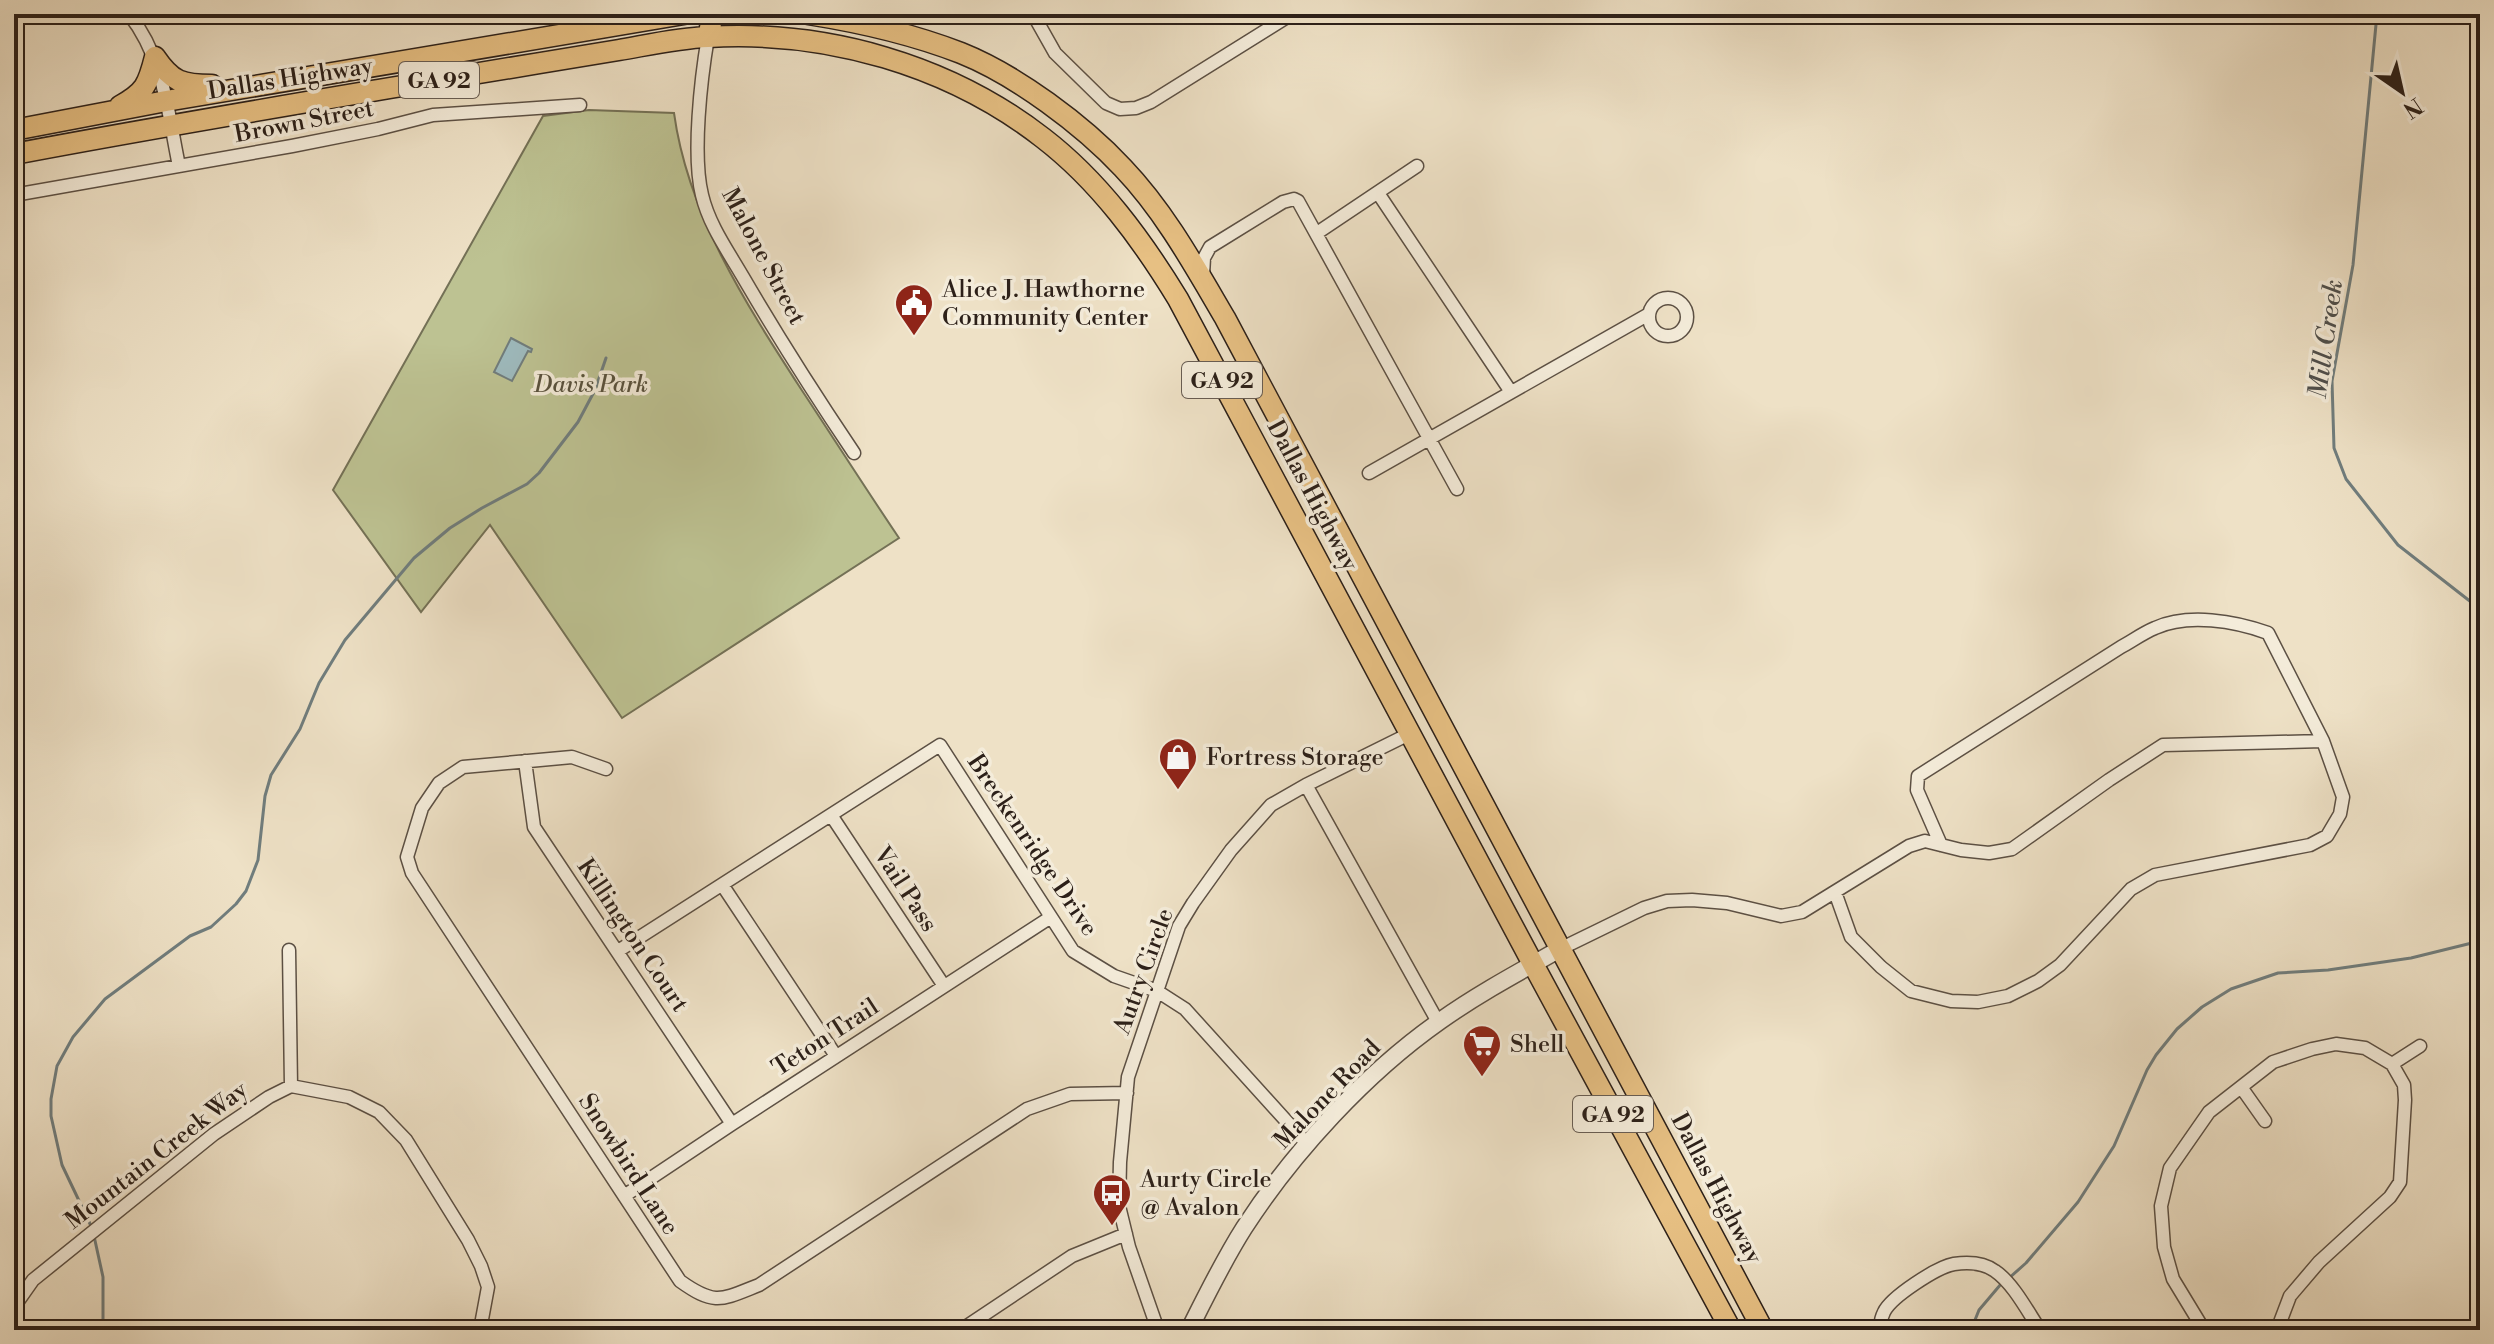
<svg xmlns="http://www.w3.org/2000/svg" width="2494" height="1344" font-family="'Libre Bodoni',serif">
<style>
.green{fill:#bdc292;stroke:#747156;stroke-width:2}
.water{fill:#9ebbbf;stroke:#707d7d;stroke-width:2}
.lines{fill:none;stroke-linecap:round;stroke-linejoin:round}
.stream{stroke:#707d7d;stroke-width:3}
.minor-casing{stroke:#5c5044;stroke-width:15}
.tertiary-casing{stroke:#5c5044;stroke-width:19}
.primary-casing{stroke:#2c2019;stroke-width:23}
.minor{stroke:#f4ecda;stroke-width:12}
.tertiary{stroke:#f4ecda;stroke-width:16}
.primary{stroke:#e7c083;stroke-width:20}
.labels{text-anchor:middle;stroke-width:7;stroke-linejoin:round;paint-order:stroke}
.shield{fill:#f4ecda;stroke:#685d53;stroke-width:2}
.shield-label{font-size:22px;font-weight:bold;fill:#2c2019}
.street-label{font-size:24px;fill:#2c2019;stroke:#f4ecda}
.poi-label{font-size:24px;fill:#2c2019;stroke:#f4ecda;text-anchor:start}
.park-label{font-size:24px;font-style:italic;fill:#58513d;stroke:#f4ecda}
.water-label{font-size:26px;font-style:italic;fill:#4e4e4b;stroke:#f4ecda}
</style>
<rect width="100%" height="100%" fill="#eee1c6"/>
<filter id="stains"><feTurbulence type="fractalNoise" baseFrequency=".0025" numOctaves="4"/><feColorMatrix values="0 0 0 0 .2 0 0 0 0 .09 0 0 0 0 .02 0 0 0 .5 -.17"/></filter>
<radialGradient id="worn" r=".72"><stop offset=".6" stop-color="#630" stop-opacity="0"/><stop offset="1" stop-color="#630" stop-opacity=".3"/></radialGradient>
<!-- green -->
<path class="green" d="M589,110L674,113C688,215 746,304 801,389C834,439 866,489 899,538L622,718L490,525L421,612L333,490L543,116Z"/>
<!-- water -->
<path class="water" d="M511,338L532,349L531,352L528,351L512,381L494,372Z"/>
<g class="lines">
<!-- stream -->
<path class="stream" d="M2377,14L2353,265L2332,381L2334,448L2346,479L2398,545L2480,609
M92,1228L62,1165L51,1116V1099L57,1066L73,1037L105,999L190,936L211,927L236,904L246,891L258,860L265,796L271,775L300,729L319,683L345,640L414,558L450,528L482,508L527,484L539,473L578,422L595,390L606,358
M94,1236L103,1277V1330
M2008,1279L2026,1263L2078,1202L2114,1146L2147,1070L2156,1055L2177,1029L2202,1007L2231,989L2278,973L2328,970L2411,958L2480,941
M1971,1330L1979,1310L2001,1284"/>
<!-- minor casing -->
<g class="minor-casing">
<path id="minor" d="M129,14C164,58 168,113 179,166
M1033,14L1055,53L1106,103L1120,109L1136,108L1151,102L1292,14
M708,37C701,78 692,155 702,195C709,225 728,251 743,277C778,337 815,395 854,453
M1378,193L1511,392
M14,195L292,146L378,129L433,115L580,105
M1317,233L1417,166
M1203,275L1204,258L1210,247L1283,202L1294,199L1298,201L1457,489
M1649 317a19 19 0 1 1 38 0a19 19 0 1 1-38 0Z
M1369,473L1649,314
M525,761L534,827L732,1124
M606,769L572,757L463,767L439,783L422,808L407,857L412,873L680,1281C715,1306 721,1300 759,1285L1027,1109L1070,1094L1127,1093
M1306,785L1438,1022
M831,815L944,986
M723,886L836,1056
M1835,892L1851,937L1881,967L1911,991L1951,1001L1978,1002L2008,996L2038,981L2060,965L2131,889L2155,875L2310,845L2327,836L2340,814L2343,797L2323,741L2268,633C2235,621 2188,613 2155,628C2143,633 2132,641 2121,647L1918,776L1917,790L1941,845
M1560,949L1644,908L1667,901L1692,900L1727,903L1781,916L1802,912L1909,846L1925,841L1961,850L1989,853L2012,849L2109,780L2163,745L2323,741
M289,950L291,1086
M618,951L940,745L1073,951L1114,976L1157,991L1185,1009L1308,1145
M2392,1064L2420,1046
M2241,1087L2265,1121
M624,1196L732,1124L1051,917
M14,1307L33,1280L214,1134L269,1097L291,1086L349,1097L379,1112L406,1140L468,1240L481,1266L488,1287L480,1330
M961,1330L1072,1256L1126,1234
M1047,1330L1050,1328
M1158,1330L1129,1247L1119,1206L1120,1162L1128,1077L1179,926L1193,903L1231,850L1271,805L1306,785L1411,733
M1881,1330C1880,1325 1881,1318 1884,1312C1891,1297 1937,1267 1954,1264C1968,1262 1984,1263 1995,1271C2013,1283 2028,1312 2040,1330
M2204,1330L2173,1279L2164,1247L2161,1206L2170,1168L2209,1112L2273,1062L2312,1049L2336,1044L2365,1048L2392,1064L2404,1085L2405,1100L2400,1182L2390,1197L2319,1262L2290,1296L2279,1325L2269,1330"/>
</g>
<!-- tertiary casing -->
<g class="tertiary-casing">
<path id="tertiary" d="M1189,1330C1206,1296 1223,1261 1244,1228C1293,1152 1366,1073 1440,1021C1478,994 1519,972 1560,949"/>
</g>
<!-- primary casing -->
<g class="primary-casing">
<path id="primary" d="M808,14C859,22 912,34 961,53C1016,75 1083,125 1123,168C1165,212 1195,267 1225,318L1763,1330
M708,37L713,14
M155,57C172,82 182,85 212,85
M120,106C145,92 148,85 155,57
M14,130L166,101L684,14
M14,154C161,126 308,102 455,77C510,68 564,59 619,50C648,45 678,38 708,37C827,30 949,65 1043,138C1099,181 1142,240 1178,299L1533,964L1731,1330"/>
</g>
<!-- minor -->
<use href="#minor" class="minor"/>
<!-- tertiary -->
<use href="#tertiary" class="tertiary"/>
<!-- primary -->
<use href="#primary" class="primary"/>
</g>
<!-- icons -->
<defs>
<g id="civic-pin" transform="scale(2)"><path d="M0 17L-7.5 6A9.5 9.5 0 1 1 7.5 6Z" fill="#8f2418" stroke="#f4ecda"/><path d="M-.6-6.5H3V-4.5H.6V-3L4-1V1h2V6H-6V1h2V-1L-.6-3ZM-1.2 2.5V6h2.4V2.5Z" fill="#fff"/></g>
<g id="shop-pin" transform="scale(2)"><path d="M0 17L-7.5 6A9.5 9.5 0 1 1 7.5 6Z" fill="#8f2418" stroke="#f4ecda"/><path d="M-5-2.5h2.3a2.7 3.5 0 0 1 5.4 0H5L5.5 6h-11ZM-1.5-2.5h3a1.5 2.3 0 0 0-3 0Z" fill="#fff"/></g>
<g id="supermarket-pin" transform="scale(2)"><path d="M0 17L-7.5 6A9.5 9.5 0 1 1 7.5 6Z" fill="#8f2418" stroke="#f4ecda"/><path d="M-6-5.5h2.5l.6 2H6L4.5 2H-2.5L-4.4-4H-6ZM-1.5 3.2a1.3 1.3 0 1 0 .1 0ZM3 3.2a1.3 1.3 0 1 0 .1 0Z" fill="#fff"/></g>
<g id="bus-pin" transform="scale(2)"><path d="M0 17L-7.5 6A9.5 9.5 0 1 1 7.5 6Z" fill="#8f2418" stroke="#f4ecda"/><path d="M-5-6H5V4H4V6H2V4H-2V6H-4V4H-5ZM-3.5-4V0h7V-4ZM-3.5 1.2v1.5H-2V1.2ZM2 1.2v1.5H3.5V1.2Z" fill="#fff"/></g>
</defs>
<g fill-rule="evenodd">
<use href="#civic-pin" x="914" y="303"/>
<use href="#shop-pin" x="1178" y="757"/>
<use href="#supermarket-pin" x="1482" y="1044"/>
<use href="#bus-pin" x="1112" y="1193"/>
</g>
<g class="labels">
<!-- shield labels -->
<g class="shield">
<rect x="399" y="62" width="80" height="36" rx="6"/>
<rect x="1182" y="362" width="80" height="36" rx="6"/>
<rect x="1573" y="1096" width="80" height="36" rx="6"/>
</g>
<g class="shield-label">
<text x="439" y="88">GA 92</text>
<text x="1222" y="388">GA 92</text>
<text x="1613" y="1122">GA 92</text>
</g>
<!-- street labels -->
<g class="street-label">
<text transform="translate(290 78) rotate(-9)" y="8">Dallas Highway</text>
<text transform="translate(304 121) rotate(-11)" y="8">Brown Street</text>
<text transform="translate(764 256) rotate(62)" y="8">Malone Street</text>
<text transform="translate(1313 495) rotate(62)" y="8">Dallas Highway</text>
<text transform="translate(1033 845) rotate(56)" y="8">Breckenridge Drive</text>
<text transform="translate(906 889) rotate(57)" y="8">Vail Pass</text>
<text transform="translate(633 935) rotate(56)" y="8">Killington Court</text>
<text transform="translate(1143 971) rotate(-70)" y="8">Autry Circle</text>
<text transform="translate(825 1037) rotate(-33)" y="8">Teton Trail</text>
<text transform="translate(1327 1094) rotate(-46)" y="8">Malone Road</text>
<text transform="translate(156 1155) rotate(-38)" y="8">Mountain Creek Way</text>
<text transform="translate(629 1164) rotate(57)" y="8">Snowbird Lane</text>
<text transform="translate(1717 1188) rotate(62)" y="8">Dallas Highway</text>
</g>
<!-- poi labels -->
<g class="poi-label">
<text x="942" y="297">Alice J. Hawthorne<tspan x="942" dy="28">Community Center</tspan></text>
<text x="1206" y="765">Fortress Storage</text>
<text x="1510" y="1052">Shell</text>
<text x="1140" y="1187">Aurty Circle<tspan x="1140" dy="28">@ Avalon</tspan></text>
</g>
<!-- park labels -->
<g class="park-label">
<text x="591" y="392">Davis Park</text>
</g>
<!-- water labels -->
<g class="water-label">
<text transform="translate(2325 339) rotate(-82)" y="9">Mill Creek</text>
</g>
</g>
<!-- margin -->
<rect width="2494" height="1344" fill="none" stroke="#eee1c6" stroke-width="48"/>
<rect x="16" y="16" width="2462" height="1312" fill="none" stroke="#2c2019" stroke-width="4"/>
<rect x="24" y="24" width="2446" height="1296" fill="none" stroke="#2c2019" stroke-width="2"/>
<!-- north arrow -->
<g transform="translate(2402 92) rotate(146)" stroke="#f4ecda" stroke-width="6" paint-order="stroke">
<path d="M0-6L14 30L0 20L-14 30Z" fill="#2c2019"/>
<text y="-12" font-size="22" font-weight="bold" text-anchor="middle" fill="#2c2019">N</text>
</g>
<rect width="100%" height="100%" filter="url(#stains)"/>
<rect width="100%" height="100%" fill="url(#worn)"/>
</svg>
